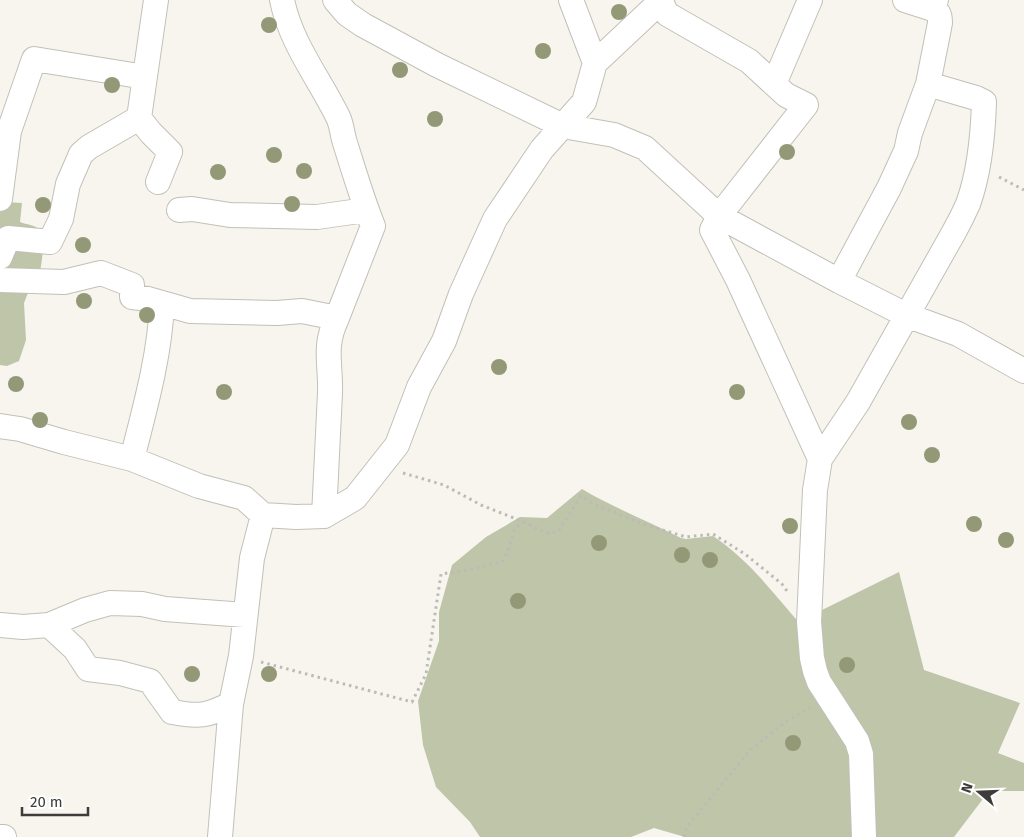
<svg xmlns="http://www.w3.org/2000/svg" width="1024" height="837" font-family="'Fira Sans',sans-serif">
<style>
.green{fill:#bec5a9}
.lines{fill:none;stroke-linecap:round;stroke-linejoin:round}
.street-casing{stroke:#c1c0b9;stroke-width:26}
.path{stroke:#bcbbb5;stroke-width:3;stroke-dasharray:2.5 4;stroke-linecap:butt}
.street{stroke:#fff;stroke-width:24}
.tree{fill:#939876}
</style>
<rect width="100%" height="100%" fill="#f7f5ee"/>
<!-- green -->
<path class="green" d="M5,202L22,203L20,222C25,224 34,225 39,229C47,235 41,264 40,273L35,275L24,303L26,340L19,361L7,366L0,365V204Z
M582,489C614,508 648,521 681,538L686,539L713,536C749,560 774,594 802,626V672L812,684L857,758L855,837H685L654,828L631,837H480L470,822L436,787L423,745L418,701L439,641V612L452,565L486,537L520,517L547,518Z
M899,572L924,670L1020,703L998,753L1024,763V791H989L954,837H868L869,748L820,674V611Z"/>
<g class="lines">
<!-- street casing -->
<g class="street-casing">
<path id="street" d="M282,0C291,44 319,78 338,117C342,125 342,134 345,143C354,171 362,199 373,226L337,318
M335,0L347,14L363,25L437,65L563,126L614,135L645,148L719,216L839,281L906,315L958,334L1024,371
M571,0L595,63
M905,0L930,8
M661,2L667,14L749,61L786,95L806,105L719,216L712,230L738,280L820,459
M774,84L810,0
M139,118L151,133L170,152L158,182
M0,199L9,131L34,59L145,77
M179,210L192,209L230,215L317,217L366,210
M0,257L8,238L50,242L61,219L68,184L81,154L89,147L139,118L156,0
M0,280L64,282L101,273L132,285V297L148,299L190,311L277,313L302,311L337,318C323,347 331,363 330,393C328,434 326,475 324,516
M839,281L889,188L906,151L910,133L928,84L940,23C940,15 939,11 930,8L936,0
M0,426L20,429L64,442L132,459L199,486L244,498L263,515L296,517L324,516L355,498L397,445L419,387L444,341L461,294L495,219L542,149L584,102L595,63L662,0
M132,459C145,408 160,355 162,303
M0,625L23,627L49,625L85,610L110,603L142,604L165,609L245,615
M49,625L75,649L88,669L120,673L150,681L172,712C199,717 207,716 231,704
M0,837H4
M220,837L231,704L241,656L252,558L263,515
M864,837L861,754L857,741L819,682L815,671L812,658L809,622L815,490L820,459L858,402L954,232C959,223 964,213 968,204C980,171 983,136 984,102L976,98L928,84"/>
</g>
<!-- path -->
<path class="path" d="M999,177L1024,190
M403,473L444,485L481,505L524,522L546,533L558,532L581,496L595,505L646,525L686,537L713,534L745,554L782,584L787,591
M261,662L412,702L426,674L441,574L469,570L502,562L508,551L515,528L524,522
M684,837L686,828L749,751L787,721L811,707"/>
<!-- street -->
<use href="#street" class="street"/>
</g>
<!-- trees -->
<g class="tree">
<circle cx="619" cy="12" r="8"/>
<circle cx="269" cy="25" r="8"/>
<circle cx="543" cy="51" r="8"/>
<circle cx="400" cy="70" r="8"/>
<circle cx="112" cy="85" r="8"/>
<circle cx="435" cy="119" r="8"/>
<circle cx="787" cy="152" r="8"/>
<circle cx="274" cy="155" r="8"/>
<circle cx="304" cy="171" r="8"/>
<circle cx="218" cy="172" r="8"/>
<circle cx="292" cy="204" r="8"/>
<circle cx="43" cy="205" r="8"/>
<circle cx="83" cy="245" r="8"/>
<circle cx="84" cy="301" r="8"/>
<circle cx="147" cy="315" r="8"/>
<circle cx="499" cy="367" r="8"/>
<circle cx="16" cy="384" r="8"/>
<circle cx="224" cy="392" r="8"/>
<circle cx="737" cy="392" r="8"/>
<circle cx="40" cy="420" r="8"/>
<circle cx="909" cy="422" r="8"/>
<circle cx="932" cy="455" r="8"/>
<circle cx="974" cy="524" r="8"/>
<circle cx="790" cy="526" r="8"/>
<circle cx="1006" cy="540" r="8"/>
<circle cx="599" cy="543" r="8"/>
<circle cx="682" cy="555" r="8"/>
<circle cx="710" cy="560" r="8"/>
<circle cx="518" cy="601" r="8"/>
<circle cx="847" cy="665" r="8"/>
<circle cx="192" cy="674" r="8"/>
<circle cx="269" cy="674" r="8"/>
<circle cx="793" cy="743" r="8"/>
</g>
<!-- north arrow -->
<g transform="translate(979 792) rotate(289)" stroke="#ffffff" stroke-width="4" paint-order="stroke">
<path d="M0-4L9 19L0 12L-9 19Z" fill="#3d3c3a"/>
<text y="-8" font-size="14" font-weight="bold" text-anchor="middle" fill="#3d3c3a">N</text>
</g>
<!-- scale -->
<path d="M22 807v8h66v-8" fill="none" stroke="#3d3c3a" stroke-width="2.5"/>
<text x="30" y="807" font-size="15" fill="#3d3c3a" stroke="#ffffff" stroke-width="4" paint-order="stroke">20 m</text>
</svg>
